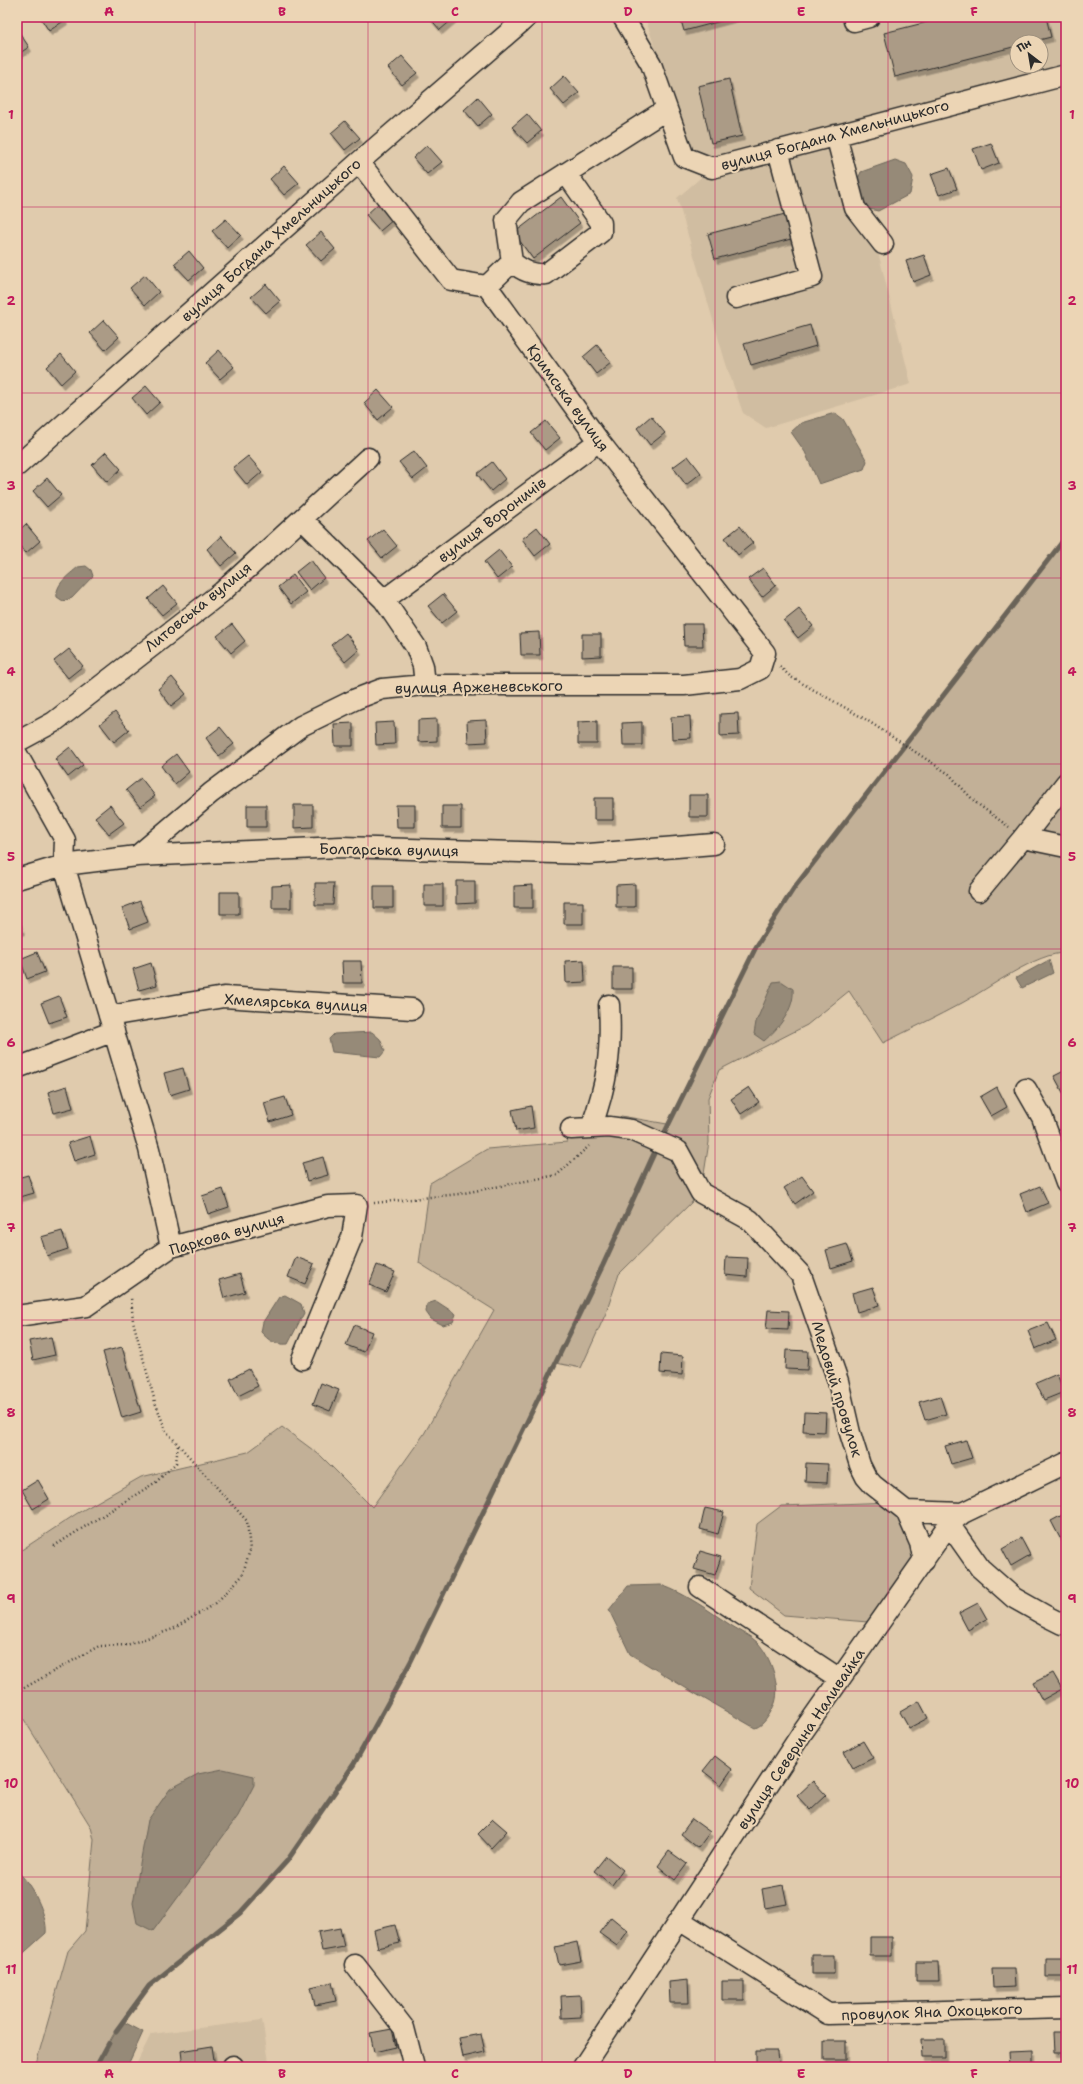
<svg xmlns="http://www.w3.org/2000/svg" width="1083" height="2084" font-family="'Shantell Sans',sans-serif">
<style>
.built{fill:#d0bda1;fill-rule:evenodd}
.green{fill:#c2b097;stroke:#766e61}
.water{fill:#968a78;stroke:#6b6459}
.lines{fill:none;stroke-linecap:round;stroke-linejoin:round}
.stream{stroke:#6b6459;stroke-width:5}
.building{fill:#ab9b86;stroke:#2b2b2b;filter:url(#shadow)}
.minor-casing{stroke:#2b2b2b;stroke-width:23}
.path{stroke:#2b2b2b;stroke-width:2.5;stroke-dasharray:1 3;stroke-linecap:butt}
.minor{stroke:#ecd5b5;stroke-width:20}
.grid{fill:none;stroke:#c2185b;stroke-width:1;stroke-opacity:0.55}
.labels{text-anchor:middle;stroke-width:4;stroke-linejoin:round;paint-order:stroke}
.street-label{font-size:15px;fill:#2b2b2b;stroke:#ecd5b5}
.neatline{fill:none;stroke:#c2185b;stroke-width:1.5}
.grid-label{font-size:13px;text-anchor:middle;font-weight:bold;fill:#c2185b}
</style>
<defs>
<filter id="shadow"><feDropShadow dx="2.5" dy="4.5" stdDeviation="0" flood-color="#0004"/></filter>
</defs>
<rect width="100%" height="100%" fill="#e0cbad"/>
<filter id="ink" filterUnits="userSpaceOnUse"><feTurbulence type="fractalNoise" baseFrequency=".025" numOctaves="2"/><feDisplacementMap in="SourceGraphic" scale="8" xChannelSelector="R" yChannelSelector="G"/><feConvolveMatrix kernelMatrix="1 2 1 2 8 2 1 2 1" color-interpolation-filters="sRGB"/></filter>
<g filter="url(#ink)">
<!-- built -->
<path class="built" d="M645,17H1066V75L828,137L854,226L876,244L911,384L766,428L743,413L726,364L677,198L712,168L684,157L651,64L656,51ZM1017,42H1041V66H1017Z
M262,2020L270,2067H135L151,2034Z"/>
<!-- green -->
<path class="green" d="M1066,537V953C1037,952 988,989 962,1003C936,1017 909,1030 883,1043L849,991L807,1025L719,1070L708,1098L709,1142L701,1193L619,1274L606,1313L581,1368L556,1363C474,1532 399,1706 289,1859C250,1912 196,1942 150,1985C127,2008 110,2039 96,2067H35L68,1951L85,1931L94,1840L91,1827L20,1713L17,1712V1553L76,1514L141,1477L248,1452L282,1427L321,1456L372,1507L424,1434L494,1310L419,1263L430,1183L487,1149L567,1142L571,1129L609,1127L621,1116L667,1124L756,947L794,888Z
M893,1502L924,1561L880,1623L784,1615L749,1588L757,1524L781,1506Z"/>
<!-- water -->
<path class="water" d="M895,160L906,164L913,177L910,194L878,211L866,208L857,181L861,172Z
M835,413L843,419L867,461L864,469L819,484L805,452L791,432L801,423Z
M86,566L91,570L93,576L72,598L63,601L57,597C55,584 69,575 78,567Z
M1049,960L1053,973L1022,988L1016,978Z
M781,981L793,989C795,1009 778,1029 764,1041L754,1034L756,1022L773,982Z
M372,1032L380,1039L385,1051L380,1057L332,1052L329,1039L334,1034Z
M285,1295L301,1304L304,1313L288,1344C275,1345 269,1341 261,1332L263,1322L279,1297Z
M436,1301L456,1314L453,1322L443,1325L431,1319L426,1312L427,1304Z
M661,1585C687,1594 709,1611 732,1626C740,1631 751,1636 758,1643C770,1656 781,1685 775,1703C771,1712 765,1725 755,1728L689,1690L630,1654L609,1610L628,1586Z
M223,1769L254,1776V1785L238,1816L153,1931L137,1923L133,1903L148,1820L170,1789L198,1774Z
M17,1871C31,1883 48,1915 46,1933L17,1959Z
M122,2021L143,2032L127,2067H96Z"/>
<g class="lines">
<!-- stream -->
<path class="stream" d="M661,1140L756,947L794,888L1066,537
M116,2031L149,1986L240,1913L287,1861L354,1764L410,1663L603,1265L657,1147
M96,2067L109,2043"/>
</g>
<!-- building -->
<path class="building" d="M40,17H63L65,20L49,31Z
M429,17H454V18L440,30Z
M680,17H736L684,31Z
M947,17H1046L1051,37L1031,42H1017V46L895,77L884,33Z
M17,29L29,47L17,55Z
M402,56L417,73L402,85L388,68Z
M564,76L579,93L564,105L550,89Z
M729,79L742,136L711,143L698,86Z
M478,97L492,114L478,126L464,110Z
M527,114L541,131L527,143L512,127Z
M345,121L360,138L345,150L331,133Z
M991,143L999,163L981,170L973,149Z
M427,145L442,162L427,174L413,158Z
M284,166L299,183L284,195L270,179Z
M949,168L957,189L939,195L931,174Z
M561,197L580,223L533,259L514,233Z
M380,202L394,219L380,231L366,215Z
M785,214L791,239L715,259L708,234Z
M226,219L241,235L227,248L212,231Z
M321,232L335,249L321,261L306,245Z
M189,251L203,268L189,280L174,264Z
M924,255L931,275L913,282L906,261Z
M145,275L159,292L145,305L130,288Z
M266,284L280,301L266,313L251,297Z
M104,320L119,337L105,350L90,333Z
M810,325L816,346L751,365L744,344Z
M597,345L611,362L596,374L583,357Z
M219,350L234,367L220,379L205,363Z
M61,354L75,371L61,384L47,367Z
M146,386L160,402L146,415L132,398Z
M378,390L393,407L378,420L364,403Z
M651,416L665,433L650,445L637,428Z
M546,421L560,438L545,450L531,433Z
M414,451L427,468L413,479L399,462Z
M106,452L121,469L107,482L92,465Z
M248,456L262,472L247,485L233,468Z
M688,456L701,473L686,485L673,467Z
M492,462L505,479L491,491L477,474Z
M47,478L61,495L47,507L33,491Z
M26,524L40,541L26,553L17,543V532Z
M740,526L753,543L738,555L725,538Z
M537,527L550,544L535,556L522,539Z
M383,529L397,546L382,558L368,541Z
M221,536L236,553L221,566L207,549Z
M499,550L512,567L497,579L484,562Z
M311,560L324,578L310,590L296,572Z
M763,568L776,585L762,597L748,579Z
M293,575L306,592L291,604L278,587Z
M163,586L177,603L162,615L148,599Z
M443,594L457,611L442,623L428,606Z
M799,609L813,626L798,638L784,621Z
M232,624L245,641L231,653L217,636Z
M683,624H702L703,646H684Z
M539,632L540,655H521L520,633Z
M346,633L359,650L345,662L331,645Z
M582,634H601V656L582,657Z
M69,649L83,666L68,678L54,661Z
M172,677L186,694L171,706L158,689Z
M115,712L129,730L114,742L100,724Z
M738,713L739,735L720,736V714Z
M690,716L691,738L672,739L671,717Z
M437,719V741L418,742V720Z
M486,720L487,742L468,743L467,721Z
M597,721V744H578V722Z
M394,722L395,744L376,745L375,723Z
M642,722V745H623L622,723Z
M353,723V746H335L334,724Z
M220,727L234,744L219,756L206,738Z
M70,747L83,765L68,777L55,759Z
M176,754L189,772L175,784L161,766Z
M141,778L155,796L140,807L126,790Z
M689,795H708V817H689Z
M594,798H613V820H594Z
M110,805L124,823L109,834L95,817Z
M247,805H266V827H247Z
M294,805H313V827L294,828Z
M396,805H415V827H397Z
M442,806H461V828H442Z
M456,881H475V903L456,904Z
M315,883H334L333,905H315Z
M424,884H443V906H424Z
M635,884V907H616V885Z
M291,885V908H272V886Z
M533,885V908H514V886Z
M374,886H393V908H374Z
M220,892H239V914H220Z
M140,901L148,922L130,929L122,908Z
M564,902H583V924H564Z
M17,915L22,930L17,932Z
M37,952L45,972L27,979L20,959Z
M584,960L585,982L566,983L565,961Z
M342,961H361L362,983H343Z
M151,963L157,985L139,990L133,969Z
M613,967H632V989H613Z
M59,996L67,1017L49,1023L41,1003Z
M183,1068L189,1089L170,1095L164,1073Z
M1066,1070V1095L1065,1096L1054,1076Z
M67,1086L73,1108L54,1113L48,1092Z
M749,1087L759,1102L741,1114L731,1099Z
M997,1087L1007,1107L991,1116L980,1097Z
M285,1097L291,1115L270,1122L264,1103Z
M531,1106L534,1128L516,1131L512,1110Z
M90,1136L95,1154L74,1161L68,1143Z
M323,1157L328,1175L307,1181L302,1163Z
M28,1175L34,1193L17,1198V1178Z
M802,1176L813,1191L795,1204L784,1188Z
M1040,1186L1048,1203L1027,1212L1020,1194Z
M223,1189L229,1207L208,1214L202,1196Z
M62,1231L68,1249L47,1256L41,1237Z
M847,1244L853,1261L831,1268L826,1250Z
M296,1257L314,1264L305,1284L288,1277Z
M726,1257L748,1258L747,1277L725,1275Z
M377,1265L395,1272L386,1292L369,1285Z
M240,1274L245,1292L224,1298L219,1280Z
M873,1287L879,1305L857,1312L852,1293Z
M768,1310L789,1311L788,1330L766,1329Z
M1048,1323L1056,1340L1035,1349L1028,1331Z
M354,1325L372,1332L364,1352L346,1345Z
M51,1337L55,1355L33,1360L29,1341Z
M122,1347L141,1412L122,1418L103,1352Z
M786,1350L808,1351L807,1370L785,1369Z
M661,1354L683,1356L682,1375L660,1373Z
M249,1369L258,1386L238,1396L230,1379Z
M1057,1374L1064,1392L1044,1400L1036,1383Z
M321,1383L339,1390L330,1411L313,1404Z
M940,1396L946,1414L925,1420L919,1402Z
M804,1412L826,1413L825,1432L803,1431Z
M966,1440L972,1458L951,1464L945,1446Z
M806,1463L828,1464L827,1483L805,1482Z
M38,1480L49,1499L33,1509L22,1490Z
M705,1508L724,1512L718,1534L700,1529Z
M1066,1513V1535L1060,1538L1051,1521Z
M1021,1538L1030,1555L1011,1566L1002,1549Z
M700,1551L721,1557L715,1575L694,1569Z
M978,1603L987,1619L968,1630L959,1613Z
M1053,1673L1062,1689L1042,1700L1033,1683Z
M919,1701L928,1718L909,1728L900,1712Z
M863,1741L873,1758L853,1768L844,1752Z
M715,1756L732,1769L721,1785L703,1771Z
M813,1781L826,1795L810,1810L797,1796Z
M493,1819L507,1831L491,1848L478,1834Z
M692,1819L710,1832L698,1848L681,1834Z
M669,1851L687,1864L675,1880L658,1866Z
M606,1856L623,1870L612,1885L594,1871Z
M783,1885L787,1904L765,1908L762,1889Z
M611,1917L628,1931L617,1946L599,1933Z
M395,1925L400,1943L378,1948L374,1930Z
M340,1928L344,1947L322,1951L318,1932Z
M870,1937H892V1956H870Z
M577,1942L581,1961L559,1965L555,1947Z
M812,1955H834V1974H812Z
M1046,1958H1066V1977H1046Z
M916,1962H938L939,1981H916Z
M992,1969H1014L1015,1987L993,1988Z
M688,1980L689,2003H670L669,1982Z
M722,1981H744V2000H722Z
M332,1982L336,2001L315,2005L311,1987Z
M580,1995L581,2017L562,2018L561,1996Z
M392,2029L396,2047L374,2052L370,2033Z
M1053,2033H1066V2052H1054Z
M481,2034L485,2052L463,2057L459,2038Z
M921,2039H944V2058H922Z
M824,2041H846V2060H824Z
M212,2046L215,2067H183L181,2051Z
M1032,2050V2067H1010L1009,2051Z
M756,2051H778L779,2067H756Z"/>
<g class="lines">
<!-- minor casing -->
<g class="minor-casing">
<path id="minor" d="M623,17L651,64L684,157L712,168L1066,75
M854,21L869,17
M836,135L855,208L883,244
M512,262C523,271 532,275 546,274L601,232V223L566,173
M487,286L512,262L506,220L521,202L667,109
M736,298L812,277L778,150
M17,466L359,162L527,17
M302,519L384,600L416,647L423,666L425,685
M384,600L599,441
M17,742L54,722L222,592L368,458
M17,754L65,840L64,865L149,1149L171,1247
M1023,838L1066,847
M137,856L211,793L301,726L356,699L382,689L425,685H684L740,679L760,669L765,653L599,441L487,286L451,280L359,162
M17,879L64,865L137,856L341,847L589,854L714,844
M979,891L1023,838L1066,783
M109,1016L224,997L412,1009
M17,1068L114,1031
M1026,1089L1042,1117L1066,1183
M591,1128L609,1127L631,1130L678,1151L701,1193L750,1220L801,1275L838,1381L850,1433L860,1465L866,1477L873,1485L906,1511L920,1543L924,1561
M571,1129L591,1128C607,1084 612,1052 609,1005
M17,1316L86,1306L171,1247L328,1206L357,1205L352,1237L302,1359
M906,1511L963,1513
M949,1524L980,1568L1014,1598L1046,1616L1062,1624L1066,1623
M700,1587L840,1679
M681,1921L828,2014L1066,2008
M355,1965L404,2028L414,2067
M233,2066V2067
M583,2067L802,1733L949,1524L963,1513L1066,1463"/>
</g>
<!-- path -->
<path class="path" d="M780,667L791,677L865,719L949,774L975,802L1009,827
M374,1203L459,1194L557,1175L589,1146
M54,1546L156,1482L176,1463L178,1445
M17,1692L99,1646L127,1645L173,1629L216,1603L242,1576L250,1550L247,1521L166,1431L155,1402L133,1321L131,1297"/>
<!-- minor -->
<use href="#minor" class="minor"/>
</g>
</g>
<!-- grid -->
<path class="grid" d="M195,17V2067M368,17V2067M542,17V2067M715,17V2067M888,17V2067M17,207H1066M17,393H1066M17,578H1066M17,764H1066M17,949H1066M17,1135H1066M17,1320H1066M17,1506H1066M17,1691H1066M17,1877H1066"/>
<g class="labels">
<!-- street labels -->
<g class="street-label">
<text transform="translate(835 135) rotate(-15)" y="5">вулиця Богдана Хмельницького</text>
<text transform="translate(271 240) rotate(-42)" y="5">вулиця Богдана Хмельницького</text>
<text transform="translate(568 398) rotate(54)" y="5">Кримська вулиця</text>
<text transform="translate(492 520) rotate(-37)" y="5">вулиця Вороничів</text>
<text transform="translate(198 607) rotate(-39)" y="5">Литовська вулиця</text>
<text transform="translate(479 687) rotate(-1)" y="5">вулиця Арженевського</text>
<text transform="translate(389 850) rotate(1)" y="5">Болгарська вулиця</text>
<text transform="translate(296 1003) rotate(3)" y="5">Хмелярська вулиця</text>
<text transform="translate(227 1234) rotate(-16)" y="5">Паркова вулиця</text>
<text transform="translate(837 1389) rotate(73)" y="5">Медовий провулок</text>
<text transform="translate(801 1739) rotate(-56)" y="5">вулиця Северина Наливайка</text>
<text transform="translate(932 2012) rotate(-2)" y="5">провулок Яна Охоцького</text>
</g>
</g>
<!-- margin -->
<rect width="1083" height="2084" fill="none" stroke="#ecd5b5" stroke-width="44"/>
<!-- north arrow -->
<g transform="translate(1029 54) rotate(329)"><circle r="19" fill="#ecd5b5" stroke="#9f917e"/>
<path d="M0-3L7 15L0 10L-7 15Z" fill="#2b2b2b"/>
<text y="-6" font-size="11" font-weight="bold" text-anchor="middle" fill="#2b2b2b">Пн</text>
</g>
<rect x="22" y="22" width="1039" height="2040" class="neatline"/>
<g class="grid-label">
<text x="109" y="16">A</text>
<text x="282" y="16">B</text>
<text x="455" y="16">C</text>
<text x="628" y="16">D</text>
<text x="801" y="16">E</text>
<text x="974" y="16">F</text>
<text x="11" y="119">1</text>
<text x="1072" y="119">1</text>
<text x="11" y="305">2</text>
<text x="1072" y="305">2</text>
<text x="11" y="490">3</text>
<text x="1072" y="490">3</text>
<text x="11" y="676">4</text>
<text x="1072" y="676">4</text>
<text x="11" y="861">5</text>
<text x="1072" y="861">5</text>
<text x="11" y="1047">6</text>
<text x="1072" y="1047">6</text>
<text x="11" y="1232">7</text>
<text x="1072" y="1232">7</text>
<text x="11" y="1417">8</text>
<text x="1072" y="1417">8</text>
<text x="11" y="1603">9</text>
<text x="1072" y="1603">9</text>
<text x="11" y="1788">10</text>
<text x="1072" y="1788">10</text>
<text x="11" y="1974">11</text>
<text x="1072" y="1974">11</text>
<text x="109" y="2078">A</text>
<text x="282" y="2078">B</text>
<text x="455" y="2078">C</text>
<text x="628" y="2078">D</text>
<text x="801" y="2078">E</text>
<text x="974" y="2078">F</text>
</g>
</svg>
